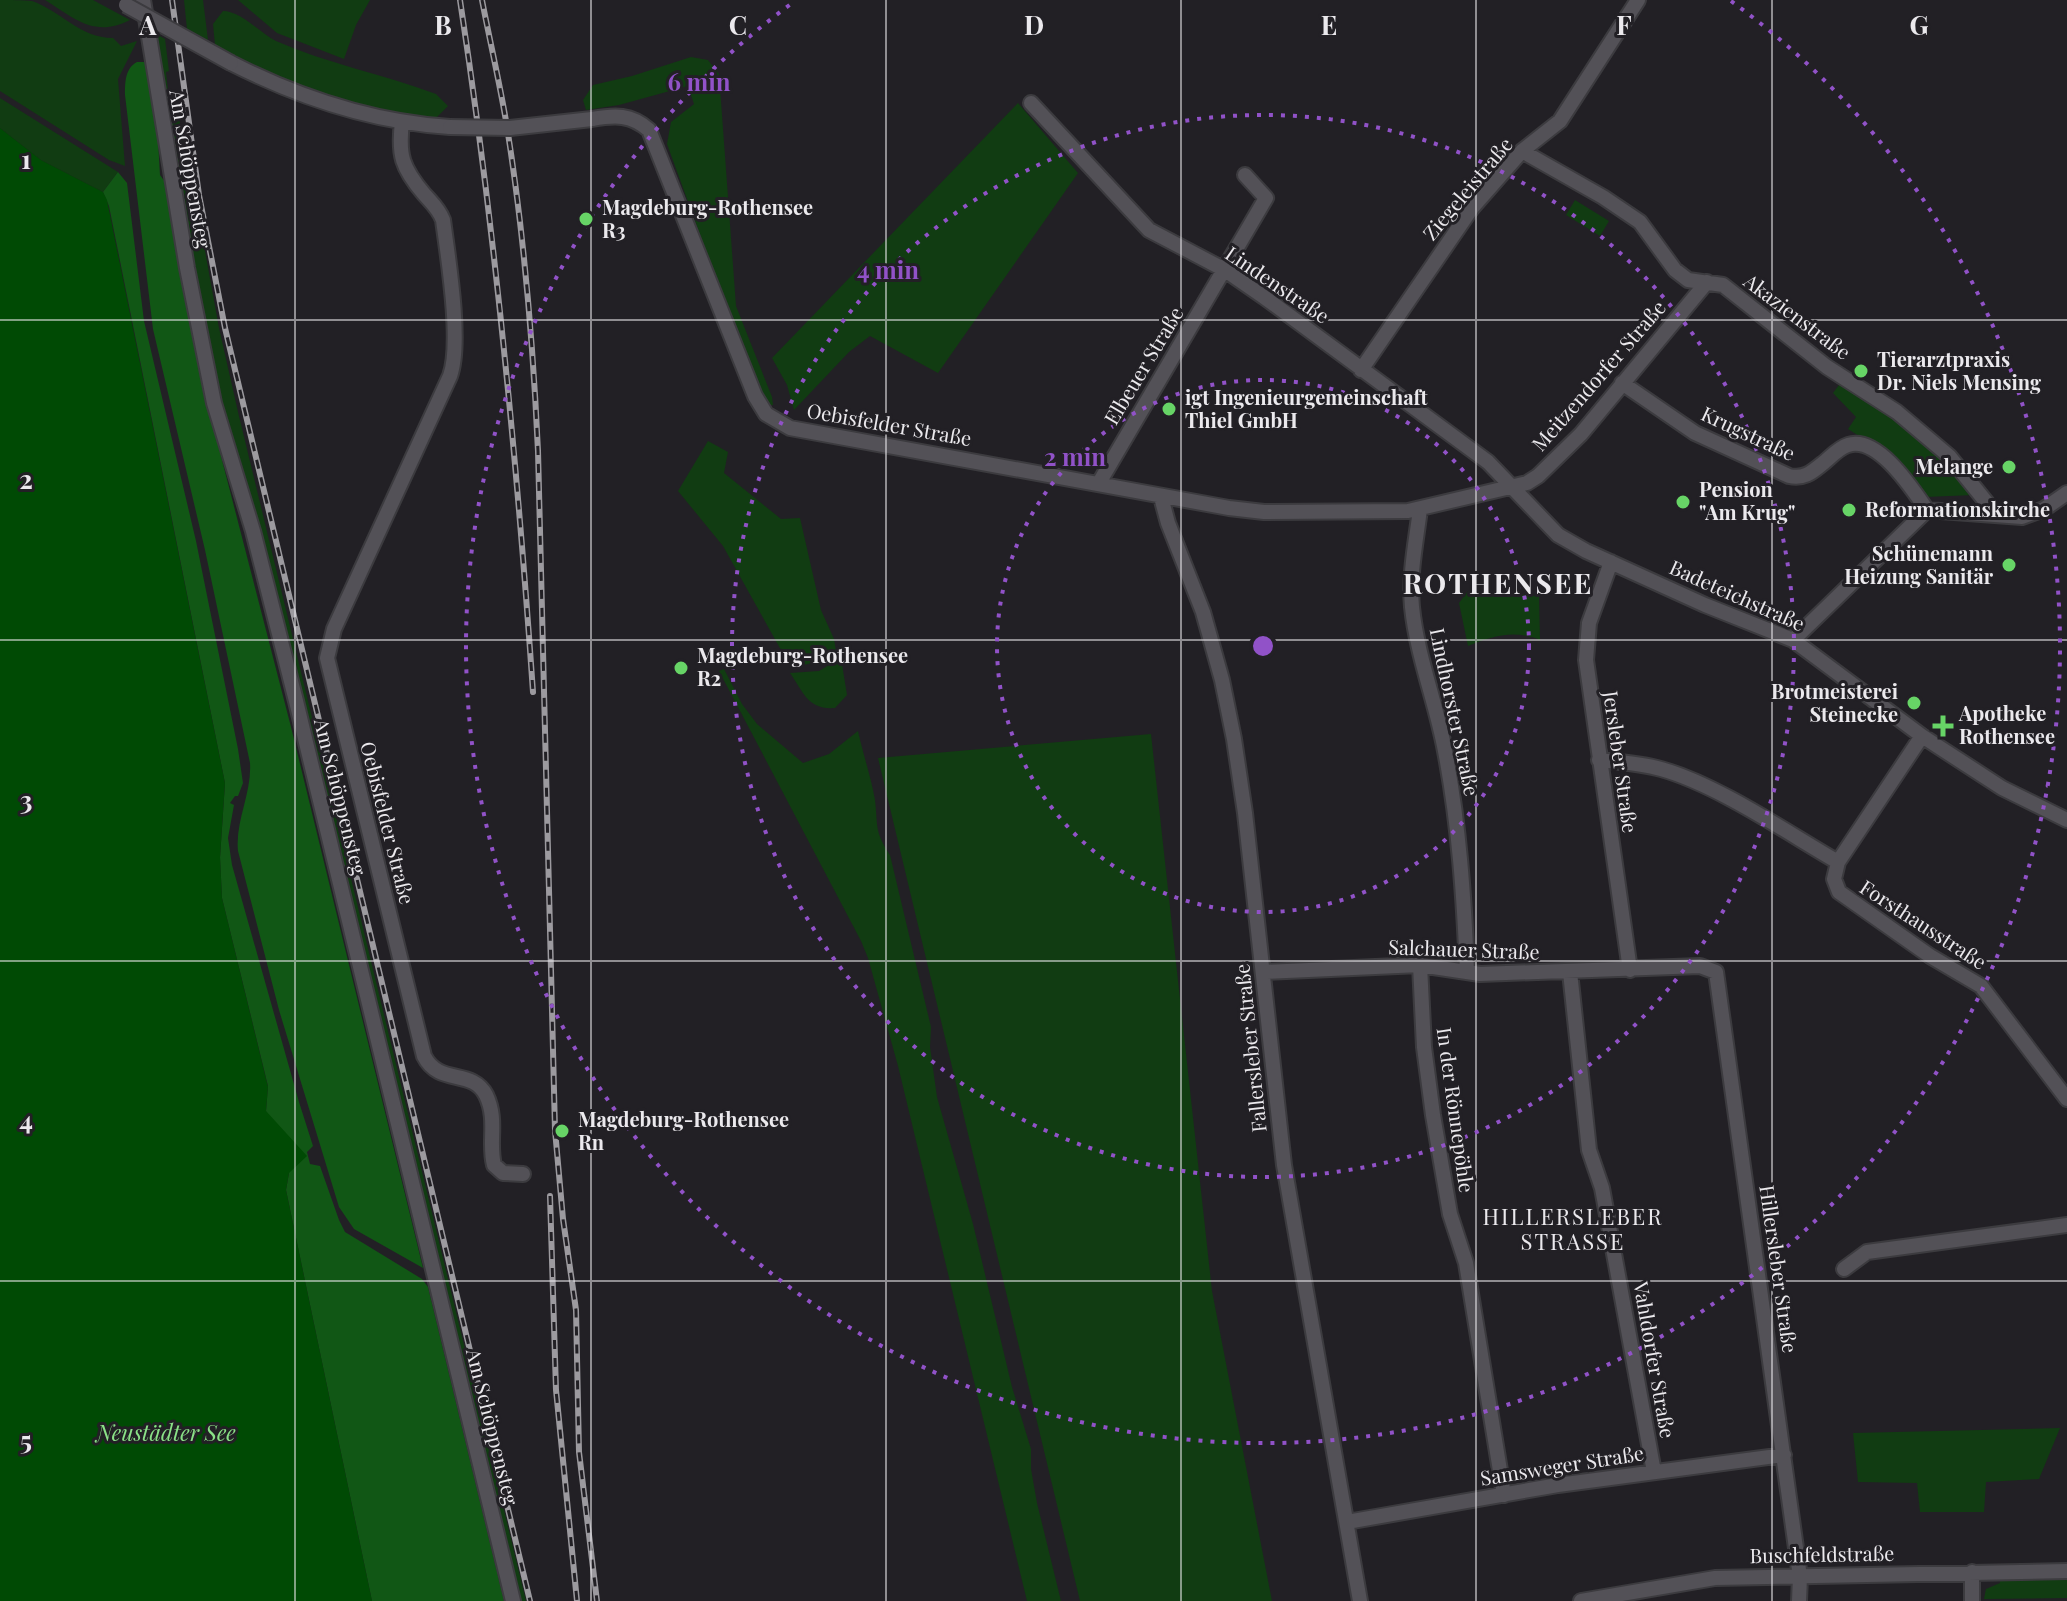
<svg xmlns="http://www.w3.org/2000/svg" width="2067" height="1601" font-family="'Playfair Display',serif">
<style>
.green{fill:#113c12}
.forest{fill:#115715}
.water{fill:#004a04}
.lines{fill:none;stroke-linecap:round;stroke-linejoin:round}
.minor-casing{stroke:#3c3b3f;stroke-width:18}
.minor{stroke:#535157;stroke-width:14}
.rail-casing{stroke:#9c9a9f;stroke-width:6}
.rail{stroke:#222025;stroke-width:3;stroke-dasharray:9;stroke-linecap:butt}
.minor-bridge-casing{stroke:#3c3b3f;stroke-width:18;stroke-linecap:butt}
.minor-bridge{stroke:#535157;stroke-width:14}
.grid{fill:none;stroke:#ebe9ed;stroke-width:2;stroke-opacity:0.55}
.ring{fill:none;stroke:#9152c8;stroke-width:4;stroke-dasharray:4 8}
.poi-dot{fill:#67d466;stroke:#222025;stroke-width:3}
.labels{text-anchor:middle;stroke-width:6;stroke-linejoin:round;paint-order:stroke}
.street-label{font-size:20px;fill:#ebe9ed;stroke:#222025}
.poi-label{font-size:20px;font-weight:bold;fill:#ebe9ed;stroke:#222025;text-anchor:start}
.neighbourhood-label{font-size:22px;letter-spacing:2px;fill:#ebe9ed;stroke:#222025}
.water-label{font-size:22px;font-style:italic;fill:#8ae187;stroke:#222025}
.district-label{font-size:28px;font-weight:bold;letter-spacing:2px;fill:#ebe9ed;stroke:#222025}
.grid-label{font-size:26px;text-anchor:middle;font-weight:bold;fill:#ebe9ed;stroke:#222025;stroke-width:6;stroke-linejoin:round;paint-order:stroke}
.centre{fill:#9152c8;stroke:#222025;stroke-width:4}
.ring-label{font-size:24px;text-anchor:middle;font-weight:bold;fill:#9152c8;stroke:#222025;stroke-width:6;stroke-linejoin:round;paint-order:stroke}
</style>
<rect width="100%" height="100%" fill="#222025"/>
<!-- green -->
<path class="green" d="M0,0C10,0 23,0 32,1C61,11 80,38 113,38L121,46L137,41L118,79L125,166L109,160L0,91Z
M45,0H93L130,20C95,38 75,19 45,0Z
M184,0H203L208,40L187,29Z
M238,0H370L356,25L344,59L277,33Z
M223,11C241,11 260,33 276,41C328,64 383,74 436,94L448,106L436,118C356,111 285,83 215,45L213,24Z
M151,31L165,39L169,71L166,72L168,91H175L193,207H197L219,328L238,412L526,1601H517L261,536L246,478L224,416L204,330Z
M691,57L708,60L719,74L736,306L772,397L773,405H767L739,342L667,144L671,122L694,104L688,86L619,105L586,110L583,100L593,85L632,76Z
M0,98L118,172L103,192L41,160L0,128Z
M1018,103L1078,173L938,373L870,336L849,352L794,410L787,385L772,358Z
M1575,200L1609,221L1600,236L1566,215Z
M1839,385L1893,417L1940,453L1974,495L1925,497L1892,457L1848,429L1856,417L1833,393Z
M708,441L728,452L724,473L781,519L800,518L821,610L834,639L837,657L791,668L723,546L678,491Z
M1468,591L1539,596L1540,640C1514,629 1492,636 1468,646L1459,603Z
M841,658L847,695L835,708C808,710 804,693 790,673L819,671Z
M724,669L742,704L757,724L803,763L829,754L858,731C863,754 871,777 875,800C878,825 874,831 890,855L931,1027L930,1047L937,1097L973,1224L1012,1387L1031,1449V1469L1037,1503L1061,1601H1027L898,1066L868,958L861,941L719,671Z
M1151,734L1212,1291L1272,1601H1080L878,758Z
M2060,1428L2039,1479L1986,1482L1984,1512H1920L1917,1483L1858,1482L1853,1433Z
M2067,1577V1598L1984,1599L1986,1589L2000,1583V1579Z"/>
<!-- forest -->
<path class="forest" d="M137,62H144L146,65L158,140L160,175L165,182L206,398L291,727L423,1268L354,1229L339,1207L279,1010L238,851C235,821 252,793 250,763L205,550L153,329L125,95C125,83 125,68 137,62Z
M118,172L127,183L144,321L196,541L238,749L243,783L238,796H235L230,803L234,805L228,838L232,865L299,1102L313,1146L307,1152L310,1164L320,1166L339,1220L345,1232L422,1279L428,1287L504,1601H372L286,1190L289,1173L266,1111L268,1086L222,898L220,858L225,783L109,206L103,192Z"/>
<!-- water -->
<path class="water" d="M0,128L41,160L103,192L107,200L225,783L220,857L222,898L268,1087L266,1111L307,1156L289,1173L286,1190L372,1601H0Z"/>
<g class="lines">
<!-- minor casing -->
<g class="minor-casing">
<path id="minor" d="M143,0L187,268L214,403L253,531L296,701L513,1601
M231,63C300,98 372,122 450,127
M1031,103L1149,230L1225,270L1264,297L1488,462L1558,535L1586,551L1705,605L1793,640L1922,736L2002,788L2067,820
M592,119C615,115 631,114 649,130L755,396L766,414L790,428L1229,508L1264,512L1408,511L1527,483L1538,476L1581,434L1707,282
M402,122C398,155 402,168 424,194C431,202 439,209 443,220C448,257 462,343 450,376L334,629L327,658L424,1056C439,1086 472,1068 486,1095C498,1120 488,1142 494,1165L503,1173L523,1174
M1522,151L1603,197L1640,222L1675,270L1688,280L1723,285L1827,367L1897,412L1949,456L1995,513
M1361,370L1472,208L1522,151L1560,121L1638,0
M1622,383L1695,433L1789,476C1804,479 1811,473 1822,464C1830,458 1838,448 1848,445C1878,435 1913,490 1927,510
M1099,483L1266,198L1245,175
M1161,497L1168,523L1203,612L1222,680L1234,739L1245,813L1284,1165L1360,1601
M1420,509C1416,542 1409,574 1412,607C1417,656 1436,702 1445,751C1459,824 1464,897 1467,971
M1611,562L1589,623L1586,660L1630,970
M1793,640L1927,510L2022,517L2044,509L2067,493
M1922,736L1838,862L1834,879L1839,892L1930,956L1981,986L2067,1099
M1599,760C1620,762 1641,763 1661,769C1718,785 1786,832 1838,862
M1420,965L1424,1047L1433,1115L1450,1214L1466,1263L1504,1495
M1263,972L1420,965L1480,974L1700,966L1716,972L1800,1577L1799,1601
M1570,972L1589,1150L1602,1188L1654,1472
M1844,1269L1867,1252L2067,1225
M1347,1522L1558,1485L1784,1455
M1972,1572V1601
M1581,1601L1715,1578L2067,1571"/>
</g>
<!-- minor -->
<use href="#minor" class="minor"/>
<!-- rail casing -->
<g class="rail-casing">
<path id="rail" d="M172,0L199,195L225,328L530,1601
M460,0C495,230 517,460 533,692
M482,0C490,42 500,84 507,127C524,234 533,342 538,451L555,1130L563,1219L576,1310L579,1452L597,1601
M550,1196L556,1390L577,1601"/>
</g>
<!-- rail -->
<use href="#rail" class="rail"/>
<!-- minor-bridge casing -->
<g class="minor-bridge-casing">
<path id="minor-bridge" d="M126,5L231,63
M450,127L510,128L592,119"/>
</g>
<!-- minor-bridge -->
<use href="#minor-bridge" class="minor-bridge"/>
</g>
<!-- grid -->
<path class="grid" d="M295,0V1601M591,0V1601M886,0V1601M1181,0V1601M1476,0V1601M1772,0V1601M0,320H2067M0,640H2067M0,961H2067M0,1281H2067"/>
<!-- distance rings -->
<g class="ring">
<circle cx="1263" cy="646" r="266"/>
<circle cx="1263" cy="646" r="531"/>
<path d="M1731 1A797 797 0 1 1 795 1"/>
</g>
<!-- markers -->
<g class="poi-dot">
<circle cx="586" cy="219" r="8"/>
<circle cx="1861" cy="371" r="8"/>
<circle cx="1169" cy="409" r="8"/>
<circle cx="2009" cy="467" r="8"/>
<circle cx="1683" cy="502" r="8"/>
<circle cx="1849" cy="510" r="8"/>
<circle cx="2009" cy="565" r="8"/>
<circle cx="681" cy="668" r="8"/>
<circle cx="1914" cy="703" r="8"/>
<path d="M1939 714h8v8h8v8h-8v8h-8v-8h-8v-8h8z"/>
<circle cx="562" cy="1131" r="8"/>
</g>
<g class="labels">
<!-- street labels -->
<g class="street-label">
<text transform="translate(190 169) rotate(80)" y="7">Am Schöppensteg</text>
<text transform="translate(1468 189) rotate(-50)" y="7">Ziegeleistraße</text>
<text transform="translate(1277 285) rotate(34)" y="7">Lindenstraße</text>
<text transform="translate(1797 317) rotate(37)" y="7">Akazienstraße</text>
<text transform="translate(1144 366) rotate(-59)" y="7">Elbeuer Straße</text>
<text transform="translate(1599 376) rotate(-49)" y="7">Meitzendorfer Straße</text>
<text transform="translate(889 425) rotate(10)" y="7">Oebisfelder Straße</text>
<text transform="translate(1748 434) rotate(25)" y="7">Krugstraße</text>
<text transform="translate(1737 596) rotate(24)" y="7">Badeteichstraße</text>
<text transform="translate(1454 712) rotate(78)" y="7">Lindhorster Straße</text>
<text transform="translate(1620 762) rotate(82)" y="7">Jersleber Straße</text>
<text transform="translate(340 797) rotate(76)" y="7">Am Schöppensteg</text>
<text transform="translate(387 823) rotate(76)" y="7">Oebisfelder Straße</text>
<text transform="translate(1923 925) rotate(33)" y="7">Forsthausstraße</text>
<text transform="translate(1464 950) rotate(2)" y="7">Salchauer Straße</text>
<text transform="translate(1251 1048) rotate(-96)" y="7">Fallersleber Straße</text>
<text transform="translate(1455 1110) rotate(82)" y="7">In der Rönnepöhle</text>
<text transform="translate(1778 1269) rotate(82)" y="7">Hillersleber Straße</text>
<text transform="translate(1654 1360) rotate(80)" y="7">Vahldorfer Straße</text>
<text transform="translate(492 1427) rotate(76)" y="7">Am Schöppensteg</text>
<text transform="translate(1562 1466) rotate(-9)" y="7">Samsweger Straße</text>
<text transform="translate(1822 1555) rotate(-1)" y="7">Buschfeldstraße</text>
</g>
<!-- poi labels -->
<g class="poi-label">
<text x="602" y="215">Magdeburg-Rothensee<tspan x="602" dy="23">R3</tspan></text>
<text x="1877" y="367">Tierarztpraxis<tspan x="1877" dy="23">Dr. Niels Mensing</tspan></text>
<text x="1185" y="405">igt Ingenieurgemeinschaft<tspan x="1185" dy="23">Thiel GmbH</tspan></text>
<text x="1993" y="474" text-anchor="end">Melange</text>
<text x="1699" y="497">Pension<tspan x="1699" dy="23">"Am Krug"</tspan></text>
<text x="1865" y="517">Reformationskirche</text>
<text x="1993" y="561" text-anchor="end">Schünemann<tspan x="1993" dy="23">Heizung Sanitär</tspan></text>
<text x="697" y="663">Magdeburg-Rothensee<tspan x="697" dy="23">R2</tspan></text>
<text x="1898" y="699" text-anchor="end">Brotmeisterei<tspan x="1898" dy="23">Steinecke</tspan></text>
<text x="1959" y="721">Apotheke<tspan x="1959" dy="23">Rothensee</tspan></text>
<text x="578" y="1127">Magdeburg-Rothensee<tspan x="578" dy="23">Rn</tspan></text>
</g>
<!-- neighbourhood labels -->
<g class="neighbourhood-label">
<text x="1573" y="1225">HILLERSLEBER<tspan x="1573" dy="25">STRASSE</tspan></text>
</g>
<!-- water labels -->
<g class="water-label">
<text x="166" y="1441">Neustädter See</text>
</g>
<!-- district labels -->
<g class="district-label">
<text x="1498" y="594">ROTHENSEE</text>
</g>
</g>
<g class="grid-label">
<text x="148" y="35">A</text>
<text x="443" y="35">B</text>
<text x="738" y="35">C</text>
<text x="1034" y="35">D</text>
<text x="1329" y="35">E</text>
<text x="1624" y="35">F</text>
<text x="1919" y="35">G</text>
<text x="26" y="169">1</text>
<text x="26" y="489">2</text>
<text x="26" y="810">3</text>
<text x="26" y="1130">4</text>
<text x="26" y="1450">5</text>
</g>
<circle cx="1263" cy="646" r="12" class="centre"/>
<g class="ring-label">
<text x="699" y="91">6 min</text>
<text x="888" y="279">4 min</text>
<text x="1075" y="466">2 min</text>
</g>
</svg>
